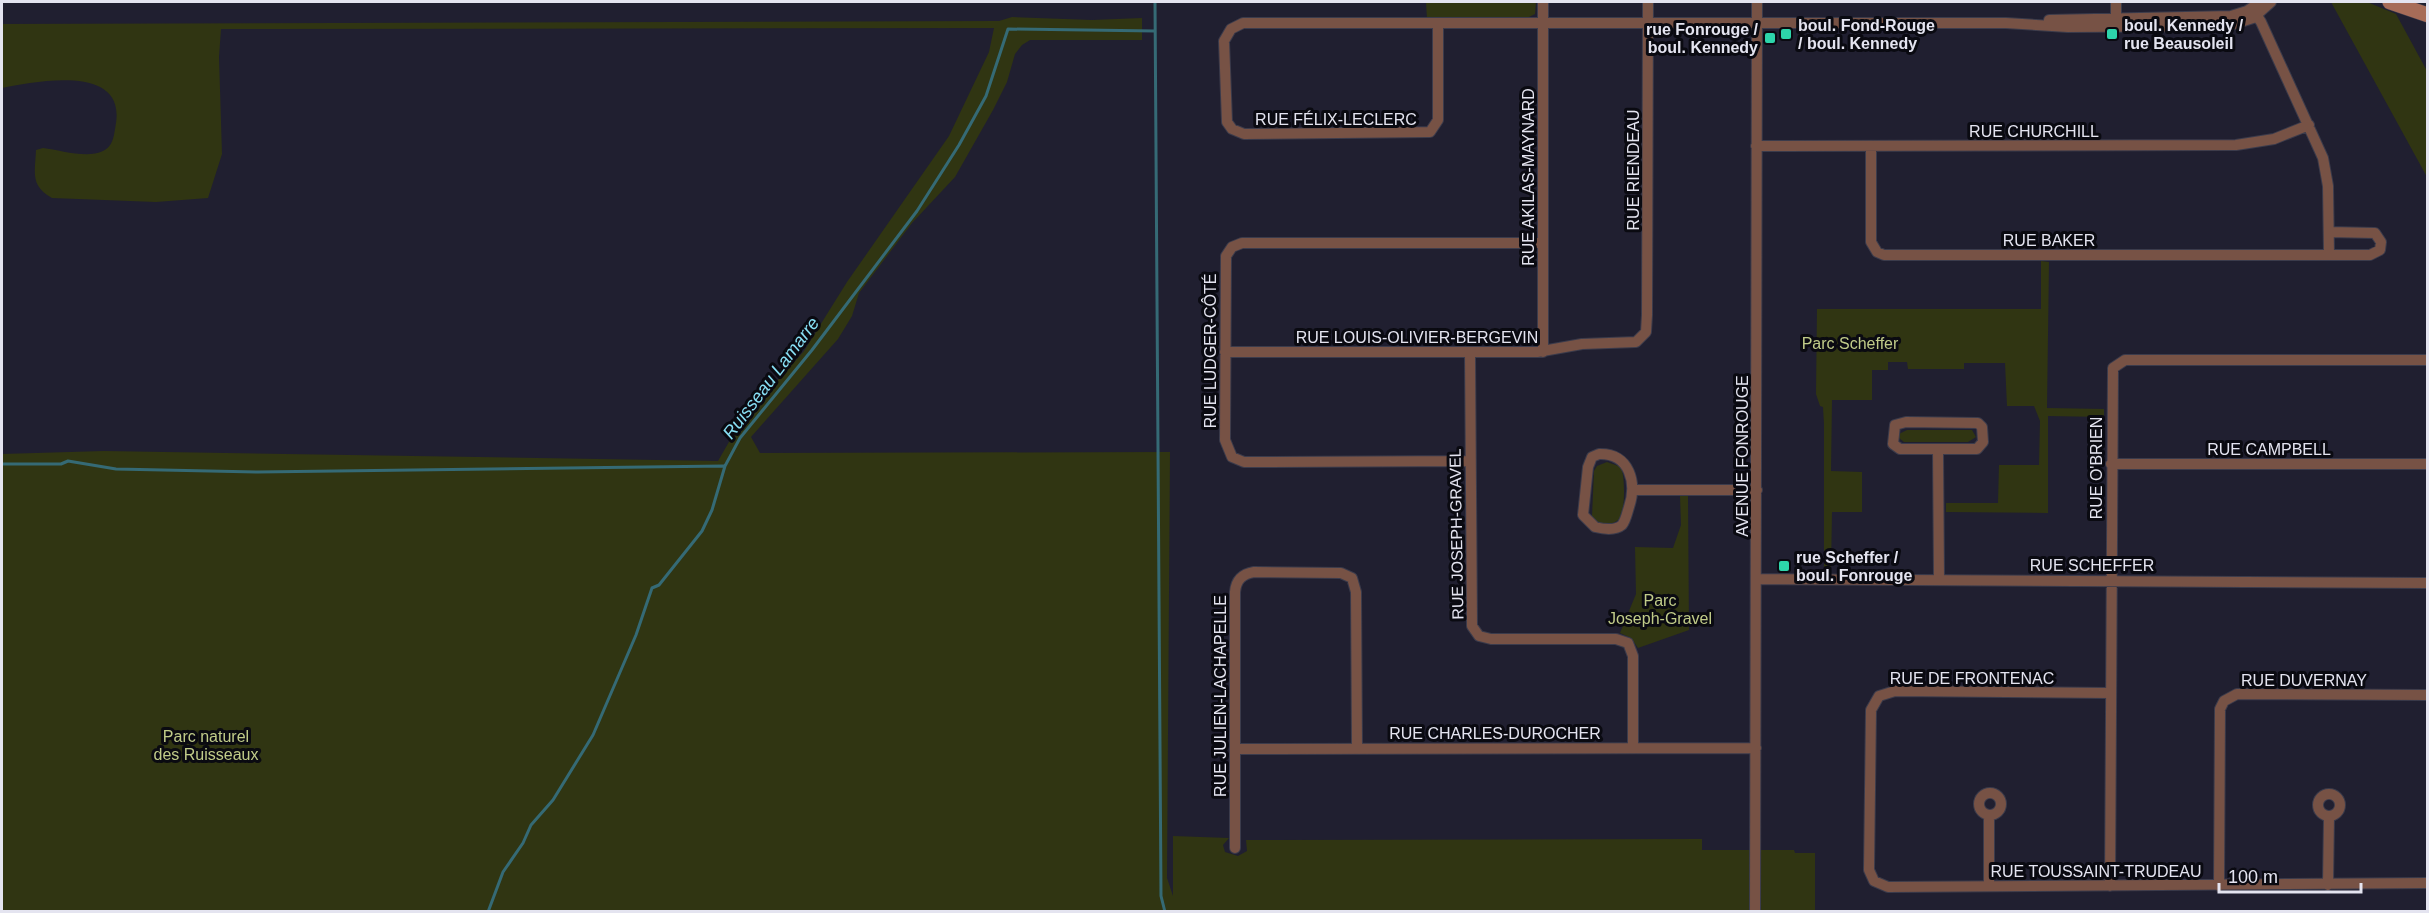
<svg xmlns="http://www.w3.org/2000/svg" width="2429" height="913" font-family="Helvetica,sans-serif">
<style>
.green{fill:#303512}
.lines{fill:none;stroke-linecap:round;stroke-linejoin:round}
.stream{stroke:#356a75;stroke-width:3}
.minor-casing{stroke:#3b3b4b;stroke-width:12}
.secondary-casing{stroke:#3b3b4b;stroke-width:16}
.minor{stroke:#775245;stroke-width:10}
.secondary{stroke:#a76c58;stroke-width:15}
.poi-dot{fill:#2dd5ab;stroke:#0a0a11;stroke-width:2}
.labels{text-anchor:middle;stroke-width:6;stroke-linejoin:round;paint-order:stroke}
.poi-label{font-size:16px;font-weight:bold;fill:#e4e4f0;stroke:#0a0a11;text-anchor:start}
.street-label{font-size:16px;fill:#e4e4f0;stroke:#0a0a11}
.park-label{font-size:16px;fill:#c1cc89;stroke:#0a0a11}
.water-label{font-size:18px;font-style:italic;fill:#88e0f5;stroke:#0a0a11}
</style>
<rect width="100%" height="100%" fill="#201f30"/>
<!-- green -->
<path class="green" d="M1426,2H1536L1535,14L1527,18L1427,19Z
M2331,2H2367L2396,14L2427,71V177Z
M1012,17L1092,20L1142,18V40H1030L1022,45L1015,54L1007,82L993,110L955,177L912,223L859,293L852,316L838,339L751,437L760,453L1170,452L1167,878L1173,896V836L1229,838L1223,845L1225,852L1238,856L1247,851L1246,840L1702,839V850H1794L1795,853H1815V911H2V454L104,451L718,461L741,421L804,351L847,282L949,136L989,52L994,28L221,29L219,57L222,154L208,198L156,202L52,198C30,186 35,173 36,150L43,148C60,150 87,159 103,151C114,146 114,134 116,123C125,64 37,81 2,88V24L999,21Z
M2041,261L2049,262L2047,408L2104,409V417L2048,416V513L1946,512V503H1998L1999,465H2039L2040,421L2034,406H2007L2005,363H1964V369H1908L1907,362H1888V370H1872V400H1832L1831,471L1862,472V512H1832L1831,568H1824V424L1823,407L1820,406L1816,394L1817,309H2041Z
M1907,430H1972L1976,437L1968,442H1904L1899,438V434Z
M1607,462L1621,467C1625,476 1626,513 1618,520C1611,526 1601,524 1594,521L1592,516L1594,471L1597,466Z
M1680,496H1688L1689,630L1638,648L1631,638L1620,633L1636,594L1635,547L1673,548L1681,525Z"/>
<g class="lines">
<!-- stream -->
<path class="stream" d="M1155,2L1161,896L1165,912
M2,464H61L68,461L116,469L258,472L724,466
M488,912L503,872L523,843L531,825L553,800L593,735L636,635L652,588L659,585L702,531L712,510L725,466L740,438L812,350L917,211L959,145L986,96L1008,29L1155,31"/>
<!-- minor casing -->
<g class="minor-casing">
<path id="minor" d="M1543,2V352
M2116,2V23
M2252,8L2261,22L2323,158L2328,186L2329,255
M2049,20L2231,16L2247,11L2260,2
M1438,24V120L1430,132L1244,134L1232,129L1227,122L1224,41L1231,29L1243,23H2006L2068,27L2228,26L2253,18L2271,2
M1756,146L2236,145L2274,139L2309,125
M1871,146V242L1877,252L1884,255H2370L2380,250L2381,242L2375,233L2329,232
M1225,352H1537L1582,344L1636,342L1646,332L1647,315L1648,2
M1470,353L1472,626L1479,636L1491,639H1616L1628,643L1633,656V748
M1906,422L1978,423L1982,427L1983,442L1977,449H1900L1893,444L1895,425Z
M1938,450L1939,579
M1599,454C1630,453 1637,483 1629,507C1627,513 1626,520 1622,525C1615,531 1603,529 1595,527L1583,515L1588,467L1592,457Z
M1469,461L1244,462L1232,457L1225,440L1226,256L1232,247L1242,243H1543
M2111,464H2428
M1633,490H1757
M1757,579L2428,583
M2110,693L1895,691L1879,696L1871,710L1869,870L1874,881L1888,887L2428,883
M1235,749L1756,748
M1979 804a11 11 0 1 1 22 0a11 11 0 1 1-22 0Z
M2318 805a11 11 0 1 1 22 0a11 11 0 1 1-22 0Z
M1235,848V592C1236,580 1242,574 1254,572L1341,573L1352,578L1356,592L1357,748
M2328,885L2329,816
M1989,886V816
M2110,886L2113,368L2125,360H2428
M2219,886L2220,709L2224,701L2237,694L2428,695
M1755,912L1757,2"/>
</g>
<!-- secondary casing -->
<g class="secondary-casing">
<path id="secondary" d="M2390,2L2428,15"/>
</g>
<!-- minor -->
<use href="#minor" class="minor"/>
<!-- secondary -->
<use href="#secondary" class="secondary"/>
</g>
<!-- markers -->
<g class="poi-dot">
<rect x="1780" y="28" width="12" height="12" rx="3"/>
<rect x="2106" y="28" width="12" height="12" rx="3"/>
<rect x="1764" y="32" width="12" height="12" rx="3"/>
<rect x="1778" y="560" width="12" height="12" rx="3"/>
</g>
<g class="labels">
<!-- poi labels -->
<g class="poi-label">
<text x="1798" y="31">boul. Fond-Rouge<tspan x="1798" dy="18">/ boul. Kennedy</tspan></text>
<text x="2124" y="31">boul. Kennedy /<tspan x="2124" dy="18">rue Beausoleil</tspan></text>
<text x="1758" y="35" text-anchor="end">rue Fonrouge /<tspan x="1758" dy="18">boul. Kennedy</tspan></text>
<text x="1796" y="563">rue Scheffer /<tspan x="1796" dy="18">boul. Fonrouge</tspan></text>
</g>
<!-- street labels -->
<g class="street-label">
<text x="1336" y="125">RUE FÉLIX-LECLERC</text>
<text x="2034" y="137">RUE CHURCHILL</text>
<text transform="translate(1633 170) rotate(-90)" y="6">RUE RIENDEAU</text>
<text transform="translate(1528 177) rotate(-90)" y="6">RUE AKILAS-MAYNARD</text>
<text x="2049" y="246">RUE BAKER</text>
<text x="1417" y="343">RUE LOUIS-OLIVIER-BERGEVIN</text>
<text transform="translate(1210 351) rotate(-90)" y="6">RUE LUDGER-CÔTÉ</text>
<text x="2269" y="455">RUE CAMPBELL</text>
<text transform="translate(1742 456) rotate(-90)" y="6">AVENUE FONROUGE</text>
<text transform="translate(2096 468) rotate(-90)" y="6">RUE O'BRIEN</text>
<text transform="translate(1456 534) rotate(-91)" y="6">RUE JOSEPH-GRAVEL</text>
<text x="2092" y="571">RUE SCHEFFER</text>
<text x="1972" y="684">RUE DE FRONTENAC</text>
<text x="2304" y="686">RUE DUVERNAY</text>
<text transform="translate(1220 696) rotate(-90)" y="6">RUE JULIEN-LACHAPELLE</text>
<text x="1495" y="739">RUE CHARLES-DUROCHER</text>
<text x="2096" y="877">RUE TOUSSAINT-TRUDEAU</text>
</g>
<!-- park labels -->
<g class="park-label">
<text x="1850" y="349">Parc Scheffer</text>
<text x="1660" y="606">Parc<tspan x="1660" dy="18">Joseph-Gravel</tspan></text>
<text x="206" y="742">Parc naturel<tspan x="206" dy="18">des Ruisseaux</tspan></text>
</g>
<!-- water labels -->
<g class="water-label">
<text transform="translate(771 378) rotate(-53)" y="6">Ruisseau Lamarre</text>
</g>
</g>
<!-- border -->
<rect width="2429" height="913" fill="none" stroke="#e4e4f0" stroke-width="6"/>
<!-- scale -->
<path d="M2219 883v9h142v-9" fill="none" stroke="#e4e4f0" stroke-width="3"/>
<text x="2228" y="883" font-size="18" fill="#e4e4f0" stroke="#0a0a11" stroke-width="4.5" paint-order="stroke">100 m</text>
</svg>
